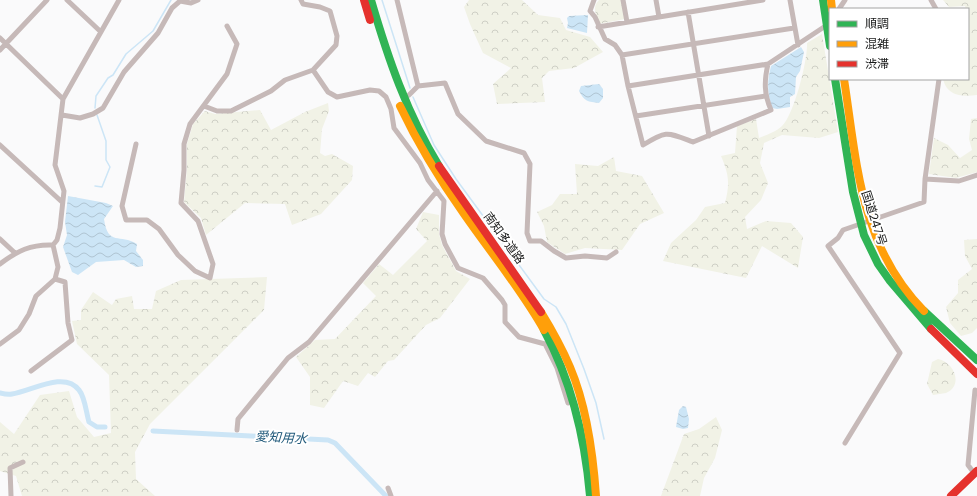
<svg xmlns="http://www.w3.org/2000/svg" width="977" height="496" font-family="Poppins,'Noto Sans JP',sans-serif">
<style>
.forest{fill:url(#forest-crowns)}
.water{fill:url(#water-waves)}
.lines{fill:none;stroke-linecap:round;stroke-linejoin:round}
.stream{stroke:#cce5f6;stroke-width:1.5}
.canal{stroke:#cce5f6;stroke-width:5}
.street{stroke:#c6b9b8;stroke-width:5}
.fast{stroke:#30b455;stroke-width:8}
.slow{stroke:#ff9f0a;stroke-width:8}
.jam{stroke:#e5322d;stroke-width:8}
.labels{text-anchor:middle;stroke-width:4;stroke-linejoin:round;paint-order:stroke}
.street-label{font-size:12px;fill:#191a1a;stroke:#fff}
.water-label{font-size:13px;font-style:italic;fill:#245c7d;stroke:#fff}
</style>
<defs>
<pattern id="forest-crowns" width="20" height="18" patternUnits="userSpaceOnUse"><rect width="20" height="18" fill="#f1f2e6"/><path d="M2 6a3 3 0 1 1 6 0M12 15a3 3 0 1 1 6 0" fill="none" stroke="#cecfc5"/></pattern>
<pattern id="water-waves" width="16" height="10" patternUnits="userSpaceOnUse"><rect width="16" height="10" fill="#cce5f6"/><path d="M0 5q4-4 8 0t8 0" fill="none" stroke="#afc4d2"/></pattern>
</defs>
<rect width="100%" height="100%" fill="#fafafb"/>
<!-- forest -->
<path class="forest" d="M469,0H522L538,15L560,18L566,30L590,37L603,52L574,68L549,71L542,78L545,102L497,104L493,84L511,68L483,53L470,24L464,7Z
M599,0H622L625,19L599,24C597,15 591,8 599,0Z
M943,0H977V95C962,97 947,96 943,79H968V9H966L965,6L949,7Z
M822,34L838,132L819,138L782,135L764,143L760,163L768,183L761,200L745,217L747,229L766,221L791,223L803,237L798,268L762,246L746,278L663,261L671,243L696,220L705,207L725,203C730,183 729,175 721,156L735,153L737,126L756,119L759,138C766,135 776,132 782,126C794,115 808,59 807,43Z
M328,103L329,111L322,129L320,153L325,156L332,154L353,166L352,180L321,214L292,225L285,204L245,203L206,235L201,218L184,202L187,169V144L193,124L205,111L215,114L260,110L271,130L305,112Z
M977,118V172L956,178L929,174L934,138L948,145L960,158L972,150L969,139L971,119Z
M614,157L616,171L642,176L664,213L640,224L622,250L585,248L565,254L547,242L544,226L537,212L552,205L560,194H577L575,164L598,166Z
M423,212L439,215V234L442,245L456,271L470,279L440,318L426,325L394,360L388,361L375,377L368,373L358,386L343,381L324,408L310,405V377L296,357L315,340L335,339L376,296L363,283L379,264L393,275L427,241L416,229Z
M977,239V328L972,333L961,336L950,323L946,307L958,293V280L972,269L965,256L964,240Z
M267,277L264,310L150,424L135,452L136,479L155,496H22L16,476L0,471V422L14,434L40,395L69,391L77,417L94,437L111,433L109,375L77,344L72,321L81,320V310L93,292L112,305L116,299L132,296L134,309H152L156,291L181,280Z
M938,359C954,362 964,385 946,393C942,394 937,394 933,395L927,384L932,362Z
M716,417L722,430L715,458L704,478L700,496H661L684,434L699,429Z"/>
<!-- water -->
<path class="water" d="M588,15L587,33L567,28L568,23L567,18L569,16Z
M801,47L804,52L800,71L796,77L795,94L790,97V107L777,109L772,108C767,93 767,81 771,66Z
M599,84L603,89V98L599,103C588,102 584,101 579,91L581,86Z
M68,196L106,203L113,206L104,219C108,247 120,233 137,244L136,251L143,260V266L136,267L124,260L96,262L78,275L72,272L63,247L67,235L65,222Z
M683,406L686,407L689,419L688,428L683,429L676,427L679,410Z"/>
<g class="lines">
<!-- stream -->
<path class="stream" d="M382,0L410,88
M413,97L434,145L456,179L544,299L556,307L566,324L584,369L596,403L604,439
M95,108L96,96L108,78L113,75L126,54L153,31L171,0
M95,186L102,187L110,167L106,160V141L97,115"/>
<!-- canal -->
<path class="canal" d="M0,393C4,394 8,395 12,394C30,392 64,370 79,390C85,397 86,412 89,422L97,427H105
M153,431L328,440L335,443L386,496"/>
<!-- street -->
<path class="street" d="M67,0L101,32
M397,0L418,86
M594,0L590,11L595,17L605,39L615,45L622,55L628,86L643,145C667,130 667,132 693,142L771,110C764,94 764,81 768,64
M623,0L627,22
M656,0L659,17
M790,0L798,45
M931,0L936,9
M839,9L845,0
M688,12L709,136
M598,27L763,0
M0,38L63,99
M0,50L47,0
M622,55L794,28
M313,70L328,92L337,97L370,90L379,91L386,97L391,109L394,128L420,163L428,180L444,201L442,234L445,244L458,268L483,278L502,300L505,305V322L519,337L545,344L557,368L568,403
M628,86L768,64L827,25
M409,95L418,86L445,83L458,114L486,141L524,153L530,164L527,233L530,241H541L554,251L566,258L585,256L607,258L616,252
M204,106L217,111H231L271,91L285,80L313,70L336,45L337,36L330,11L320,7L303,4L301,0
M62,115L80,118L93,114L103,108L124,72L158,33L172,8L180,1L191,3L198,0
M636,116L765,96
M136,144L122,206L126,220H147L159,229L178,255L195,271L210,278L213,264L198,221L181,203L184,170V144L190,124L227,74L237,44L227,26
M0,145L62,202
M925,179L959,181L977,175
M0,239L15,253
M53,245L57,240L60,228L64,191L55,165L63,99L119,0
M0,264C17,251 31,244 53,245
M0,344L19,330L29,314L36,296L55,279L58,267L53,245
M31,371L72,340L68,323L65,282L55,279
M237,430L238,419L288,358L309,342L437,191
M845,443L900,353L828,246L838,238L843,230L924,202L925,179L939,79
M974,473L968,465L975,390
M388,488L391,496
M11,496L10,468L23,462"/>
<!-- fast -->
<path class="fast" d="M371,0C388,58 407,114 439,166
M823,0L830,46
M835,79L853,192L864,235L878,264L890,281L931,329
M924,311L977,360
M544,330C572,382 585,438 590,496"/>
<!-- slow -->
<path class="slow" d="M831,0L832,9
M844,79C857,164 860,246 924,311
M400,106C418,144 440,180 464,214C491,253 521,289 544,330
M541,312C552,330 562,348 570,367C587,407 593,452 596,496"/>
<!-- jam -->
<path class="jam" d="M364,0L370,20
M439,166L541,312
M931,329L977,374
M951,496L977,471"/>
</g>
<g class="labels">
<!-- street labels -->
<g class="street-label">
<text transform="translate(874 218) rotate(72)" y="4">国道247号</text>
<text transform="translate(504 238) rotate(54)" y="4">南知多道路</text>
</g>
<!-- water labels -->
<g class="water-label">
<text transform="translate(281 437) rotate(3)" y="5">愛知用水</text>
</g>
</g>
<!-- legend -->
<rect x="829" y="8" width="140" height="72" fill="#ffffff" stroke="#a3a3a3"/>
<rect x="837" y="21" width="20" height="6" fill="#30b455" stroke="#a3a3a3"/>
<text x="865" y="28" font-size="12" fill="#191a1a">順調</text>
<rect x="837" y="41" width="20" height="6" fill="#ff9f0a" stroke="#a3a3a3"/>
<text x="865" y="48" font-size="12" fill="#191a1a">混雑</text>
<rect x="837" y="61" width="20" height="6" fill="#e5322d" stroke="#a3a3a3"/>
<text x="865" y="68" font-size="12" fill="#191a1a">渋滞</text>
</svg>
